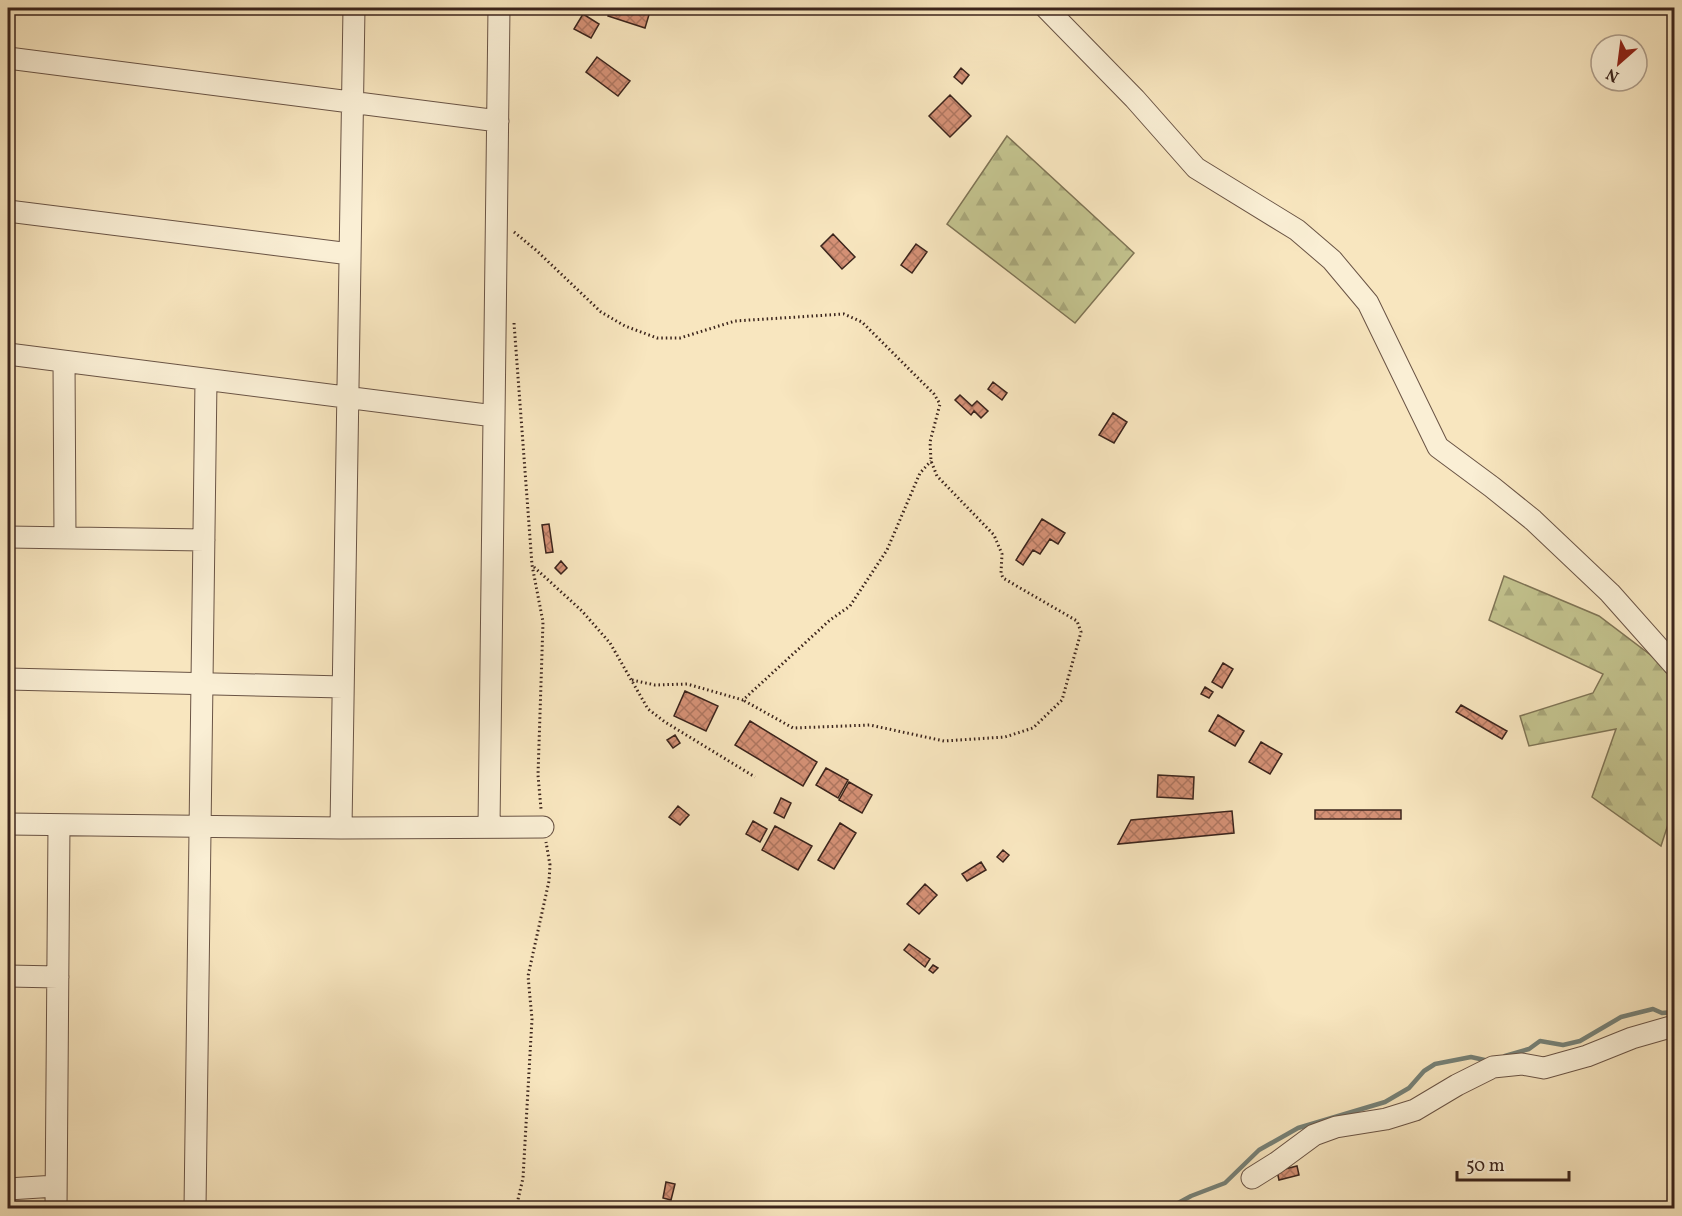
<svg xmlns="http://www.w3.org/2000/svg" width="1682" height="1216" font-family="Vollkorn,serif">
<style>
.forest{fill:url(#forest-firs);stroke:#7f7455;stroke-width:1.5}
.lines{fill:none;stroke-linecap:round;stroke-linejoin:round}
.stream{stroke:#768177;stroke-width:4.5}
.building{fill:url(#building-cross-hatch);stroke:#3b241c;stroke-width:1.5}
.minor-casing{stroke:#6a5445;stroke-width:23}
.path{stroke:#3b241c;stroke-width:3;stroke-dasharray:1.5 3;stroke-linecap:butt}
.minor{stroke:#faefd5;stroke-width:21}
</style>
<defs>
<pattern id="forest-firs" width="22" height="20" patternUnits="userSpaceOnUse" patternTransform="scale(1.5)"><rect width="22" height="20" fill="#c3c38e"/><path d="M5 1l3.5 6h-7zM16 11l3.5 6h-7z" fill="#a8a77a"/></pattern>
<pattern id="building-cross-hatch" width="8" height="8" patternUnits="userSpaceOnUse" patternTransform="scale(1.5)"><rect width="8" height="8" fill="#d59176"/><path d="M0 0l8 8M0 8l8-8" fill="none" stroke="#ae7660"/></pattern>
</defs>
<rect width="100%" height="100%" fill="#f8e6bf"/>
<filter id="stains"><feTurbulence type="fractalNoise" baseFrequency=".00333" numOctaves="4"/><feColorMatrix values="0 0 0 0 .2 0 0 0 0 .09 0 0 0 0 .02 0 0 0 .5 -.17"/></filter>
<radialGradient id="worn" r=".72"><stop offset=".6" stop-color="#630" stop-opacity="0"/><stop offset="1" stop-color="#630" stop-opacity=".3"/></radialGradient>
<!-- forest -->
<path class="forest" d="M1007,136L1134,253L1075,323L947,224Z
M1504,576L1599,616L1669,669L1674,693V806L1661,846L1592,797L1616,729L1529,746L1520,716L1593,693L1603,674L1489,620Z"/>
<g class="lines">
<!-- stream -->
<path class="stream" d="M1505,1056L1529,1049L1540,1041L1563,1045L1580,1041L1621,1017L1653,1009L1662,1013L1674,1012
M1169,1208L1191,1196L1225,1183L1259,1150L1298,1128L1385,1102L1409,1088L1424,1071L1435,1064L1471,1057L1489,1061"/>
</g>
<!-- building -->
<path class="building" d="M610,8H651L645,28L608,16Z
M583,14L599,24L591,38L574,29Z
M597,57L630,81L618,96L586,72Z
M961,68L969,75L962,84L954,77Z
M950,95L971,116L950,137L929,116Z
M833,234L855,257L842,269L821,246Z
M916,244L927,252L912,273L901,265Z
M993,382L1007,393L1002,400L988,389Z
M960,395L972,406L977,401L988,411L981,418L974,411L971,415L955,400Z
M1113,413L1127,422L1114,443L1099,435Z
M1042,519L1065,533L1058,544L1050,539L1040,554L1033,550L1023,565L1016,560Z
M549,524L553,552L546,553L542,525Z
M561,561L567,568L561,574L555,568Z
M1223,663L1233,669L1222,688L1212,682Z
M1205,687L1213,692L1209,698L1201,694Z
M685,691L718,706L706,731L674,716Z
M1461,705L1507,731L1502,739L1456,712Z
M1218,715L1244,731L1235,746L1209,731Z
M750,721L817,762L803,786L735,745Z
M675,735L680,743L673,748L667,740Z
M1261,742L1282,754L1270,774L1249,762Z
M826,768L848,780L838,798L816,785Z
M1158,775L1194,777L1193,799L1157,797Z
M849,782L872,795L862,813L839,800Z
M781,798L791,803L784,818L774,813Z
M678,806L689,815L680,825L669,817Z
M1315,810H1401V819H1315Z
M1232,811L1234,833L1118,844L1131,820Z
M753,821L767,829L760,842L746,834Z
M840,823L856,833L834,869L818,860Z
M775,826L812,846L798,870L762,850Z
M1003,850L1009,855L1003,862L997,857Z
M981,862L986,870L967,881L962,874Z
M925,884L937,895L919,914L907,904Z
M909,944L930,959L925,967L904,950Z
M933,965L938,968L933,973L929,970Z
M1297,1166L1299,1175L1279,1180L1277,1171Z
M666,1182L675,1184L671,1200L663,1198Z"/>
<g class="lines">
<!-- minor casing -->
<g class="minor-casing">
<path id="minor" d="M1046,8L1135,99L1196,168L1297,230L1332,260L1368,303L1438,447L1492,487L1533,520L1610,593L1674,665
M8,58L498,121
M8,211L350,254
M8,354L494,416
M64,362L65,538
M8,537L204,540
M8,679L343,687
M8,824L341,828L543,827
M489,827L499,8
M341,828L354,8
M8,976L58,977
M1252,1178L1276,1163L1314,1135L1336,1127L1386,1119L1415,1110L1457,1085L1493,1067L1522,1064L1544,1068L1587,1056L1632,1038L1674,1026
M8,1189L56,1186
M56,1208L59,825
M195,1208L206,380"/>
</g>
<!-- path -->
<path class="path" d="M514,232L537,251L601,312L625,326L657,338H680L735,321L844,314L862,322L934,394L940,404L930,442L931,461L937,476L994,535L1002,554L1001,573L1003,578L1077,621L1081,632L1062,700L1033,728L1005,737L944,741L870,725L793,728L743,700
M514,323L532,565L543,622L538,775L541,809
M534,567L582,611L610,643L648,709L665,722L755,777
M632,680L655,685L687,684L743,700L830,620L850,606L887,550L920,473L931,461
M516,1208L523,1178L530,1054L532,1019L528,976L549,881L550,865L546,842"/>
<!-- minor -->
<use href="#minor" class="minor"/>
</g>
<!-- margin -->
<rect width="1682" height="1216" fill="none" stroke="#f8e6bf" stroke-width="30"/>
<rect x="9" y="9" width="1664" height="1198" fill="none" stroke="#3b241c" stroke-width="3"/>
<rect x="15" y="15" width="1652" height="1186" fill="none" stroke="#3b241c" stroke-width="1.5"/>
<!-- north arrow -->
<g transform="translate(1619 63) rotate(208)"><circle r="28" fill="#faefd5" stroke="#ae9e8b" stroke-width="1.5"/>
<path d="M0-4.5L10 22L0 15L-10 22Z" fill="#8f2418"/>
<text y="-9" font-size="16" font-weight="bold" text-anchor="middle" fill="#3b241c">N</text>
</g>
<!-- scale -->
<path d="M1457 1171v9h112v-9" fill="none" stroke="#3b241c" stroke-width="3"/>
<text x="1466" y="1171" font-size="18" fill="#3b241c" stroke="#faefd5" stroke-width="4.5" paint-order="stroke">50 m</text>
<rect width="100%" height="100%" filter="url(#stains)"/>
<rect width="100%" height="100%" fill="url(#worn)"/>
</svg>
